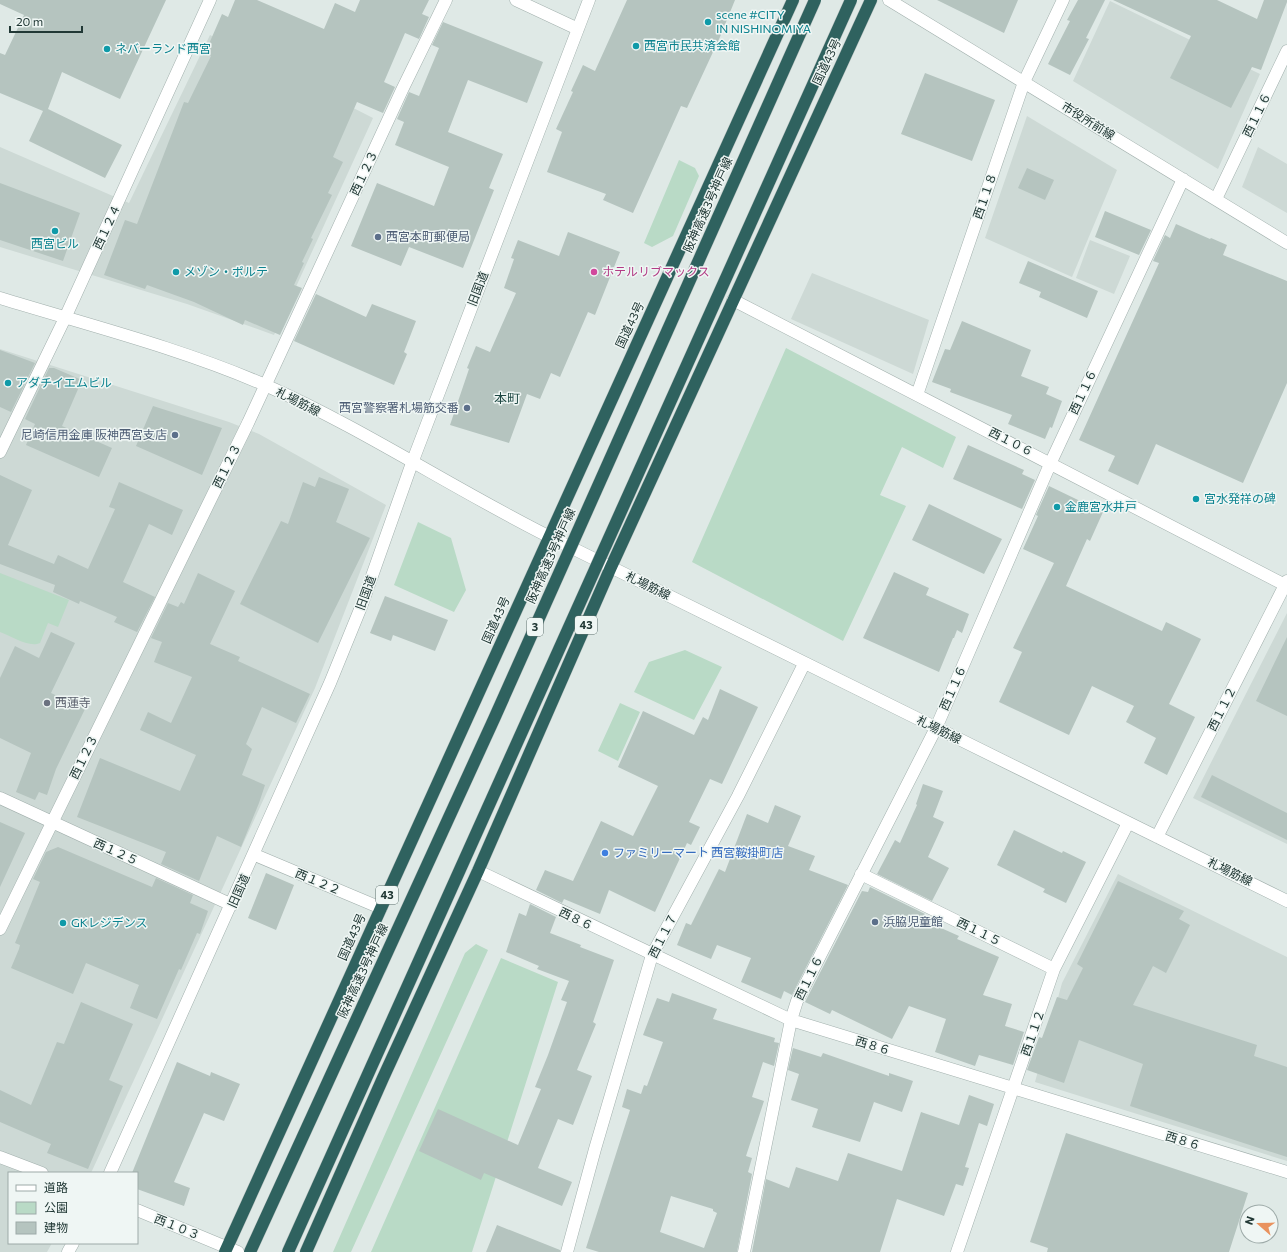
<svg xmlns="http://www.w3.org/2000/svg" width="1287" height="1252" font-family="Commissioner,'Noto Sans JP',sans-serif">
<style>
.built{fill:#cdd9d5}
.green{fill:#b9dac6}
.building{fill:#b5c4bf;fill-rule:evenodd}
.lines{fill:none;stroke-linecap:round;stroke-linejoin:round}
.minor-casing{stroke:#a2b0ad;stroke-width:13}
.highway-casing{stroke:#bcc3c2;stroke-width:13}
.minor{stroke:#fff;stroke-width:12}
.highway{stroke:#2f625f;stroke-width:12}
.highway-bridge-casing{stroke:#bcc3c2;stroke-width:13;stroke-linecap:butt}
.highway-bridge{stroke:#2f625f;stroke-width:12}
.culture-dot{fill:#0f9aa8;stroke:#eff6f4;stroke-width:1.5}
.service-dot{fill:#5c6f8a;stroke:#eff6f4;stroke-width:1.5}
.hotel-dot{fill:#d1479c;stroke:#eff6f4;stroke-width:1.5}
.worship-dot{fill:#6b7280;stroke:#eff6f4;stroke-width:1.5}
.shop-dot{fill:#3f7fe0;stroke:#eff6f4;stroke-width:1.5}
.labels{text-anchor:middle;stroke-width:3;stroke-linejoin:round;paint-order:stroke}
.shield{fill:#eff6f4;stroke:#5f716e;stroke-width:1}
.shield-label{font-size:11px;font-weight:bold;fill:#213835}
.culture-label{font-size:12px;fill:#0d838f;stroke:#eff6f4;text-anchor:start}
.street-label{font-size:12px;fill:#213835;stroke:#eff6f4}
.service-label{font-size:12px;fill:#4e5e75;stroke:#eff6f4;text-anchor:start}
.hotel-label{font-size:12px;fill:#b23c85;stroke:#eff6f4;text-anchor:start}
.worship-label{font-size:12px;fill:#5b616d;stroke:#eff6f4;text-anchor:start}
.shop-label{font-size:12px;fill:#366cbe;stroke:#eff6f4;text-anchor:start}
.neighbourhood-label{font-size:13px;fill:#1f4944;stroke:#eff6f4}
</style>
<rect width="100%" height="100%" fill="#dfe9e6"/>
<!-- built -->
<path class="built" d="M1110,1L1260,74L1218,169L1073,81Z
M210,35L373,118L274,335L187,304L0,247V147L129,203Z
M1027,116L1117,170L1072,277L985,238Z
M1258,147L1287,164V213L1242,187Z
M1090,240L1130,256L1114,294L1076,278Z
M812,273L929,320L913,374L791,319Z
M0,349L229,422L259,434L386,505L315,688L91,1173H9V1243H52L47,1252H0Z
M1287,613V844L1193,798Z
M1118,874L1287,957V1161L1035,1082L1062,983Z"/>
<!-- green -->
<path class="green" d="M679,160L695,168L699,176L673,236L652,247L644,243Z
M786,348L956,437L943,468L902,447L880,495L906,506L843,641L692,562Z
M418,522L451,538L466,590L454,612L394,585Z
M0,573L69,600L58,627L48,623L40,643C29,648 11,636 0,632Z
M685,650L722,667L694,720L634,692L649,662Z
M620,703L640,712L618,761L598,751Z
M476,944L488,950L351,1252H333L465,953Z
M501,958L558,982L472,1252H371Z"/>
<!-- building -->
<path class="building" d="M0,0H166L120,99L62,72L48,109L122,145L105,178L29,141L43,111L0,93V53L5,55L24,15L0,4Z
M235,0H257L324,29L335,3L355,12L360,0H429L422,14L429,17L419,39L405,33L384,82L395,87L383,113L357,102L333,157L343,162L328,193L332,195L311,238L313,239L302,262L304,263L294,285L302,288L280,335L245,320L243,325L194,302L147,285L145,289L104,275L125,220L137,224L184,102L188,103L211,56L205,53L222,14L228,17Z
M627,0H735L720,37L687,108L681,106L633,213L603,200L606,194L547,172L562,132L556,129L573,92L571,91L583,65L595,71Z
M937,0H1018L1004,33Z
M1078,0H1105L1086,38L1089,39L1070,75L1048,64L1070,21L1067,20Z
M1113,0H1217L1257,19L1264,0H1287V2L1261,70L1252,67L1231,108L1170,78L1191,36Z
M443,22L543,62L527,103L468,80L448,132L503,154L489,188L494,190L463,268L409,247L401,266L351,246L377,183L434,206L449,167L395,145L404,122L397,119L409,92L419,96L439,48L432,45Z
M925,73L995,100L972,161L901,134Z
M1027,168L1054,180L1045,200L1018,188Z
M0,183L80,213L63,261L0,240Z
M1105,211L1151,230L1139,255L1095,237Z
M1176,224L1210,239L1211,238L1227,245L1223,255L1287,281V383L1243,483L1156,444L1138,485L1108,471L1115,456L1079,440L1159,263L1153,261L1165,235L1170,238Z
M568,232L620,252L595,315L588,312L560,377L551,373L540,399L527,394L509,443L450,425L469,369L467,368L476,346L490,352L516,293L504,288L514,259L511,258L518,240L559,256Z
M1028,261L1098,291L1087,318L1039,297L1041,292L1019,283Z
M316,294L366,317L372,304L416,321L404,352L407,354L394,385L294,341Z
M962,321L1031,350L1021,376L1049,387L1046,394L1062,401L1052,428L1050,427L1045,439L1008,424L1012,415L950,392L951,389L932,382L945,349L950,350Z
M0,350L35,363L11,412L0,407Z
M49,368H54L82,380L62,426L112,448L99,477L26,445L35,424L25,419Z
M153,406L222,428L202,475L136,446Z
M968,445L1024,470L1022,474L1035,480L1022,509L953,479Z
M0,475L32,490L8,545L54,564L58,555L88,569L115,509L109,507L119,482L183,510L172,535L149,524L123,582L155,597L137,632L114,622L117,617L80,601L79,604L53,592L55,585L0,564Z
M319,477L349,489L336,522L370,538L318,643L240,604L281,521L288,524L303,482L315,487Z
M1049,486L1103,512L1090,541L1087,539L1066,586L1162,631L1166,622L1201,639L1169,704L1195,717L1167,775L1144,763L1156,738L1126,722L1134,706L1092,686L1069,735L999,702L1022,652L1013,648L1054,563L1023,549L1038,516L1036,515Z
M929,504L1002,539L984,574L912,540Z
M894,572L929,588L926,595L969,614L962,633L957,630L954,638H953L939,672L863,638Z
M198,573L235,591L210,644L240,657L238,661L310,694L296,723L262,707L246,744L252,749L242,775L265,785L259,803L241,847L217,836L199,881L161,864L166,852L77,817L100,758L180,791L196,755L140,730L148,712L171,723L192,677L154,662L162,642L151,638L168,603L178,607L181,602L184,604Z
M385,596L448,620L435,651L393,635L391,641L370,633Z
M51,632L75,643L51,693L85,709L56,769L47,795L39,792L35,800L16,792L31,753L0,738V678L15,646L39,658Z
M1287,637V716L1256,701Z
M720,689L758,707L722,784L710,779L689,822L700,827L691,845L687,843L655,912L609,890L600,914L564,899L562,903L536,890L545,870L573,881L601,821L633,836L658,786L618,767L643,711L694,735L703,717L708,720Z
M1212,775L1287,813V840L1201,797Z
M923,784L943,791L933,817L944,822L928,857L949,868L932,901L877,874L895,840L900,843L917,805L916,804Z
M775,805L801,816L788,846L815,856L809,870L848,885L792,995L784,991L781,999L741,982L751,958L717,945L711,959L677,945L686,923L691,925L719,869L725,872L747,814L768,823Z
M0,822L25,833L0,887Z
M1014,830L1062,853L1063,851L1086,862L1066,903L1043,892L1045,889L997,865Z
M58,847L152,887L156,878L193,895L190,903L208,911L200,934L197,933L181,970L179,969L157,1019L130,1008L139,985L86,963L73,994L11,968L19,949L20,945L15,943L40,882L33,879L46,852Z
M266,873L294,885L276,930L248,918Z
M1118,881L1184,911L1179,919L1190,925L1166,973L1153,966L1133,1005L1257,1045L1254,1056L1287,1067V1157L1130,1106L1143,1064L1079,1040L1064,1083L1027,1070L1039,1037L1042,1038L1057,997L1067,1000L1083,968L1077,964Z
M870,887L925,914L923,920L959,936L957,939L999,957L983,995L1012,1004L1005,1026L1024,1032L1013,1065L979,1055L975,1066L935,1052L946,1019L909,1006L892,1039L832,1010L830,1014L805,1002L862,891L868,892Z
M530,904L556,917L550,933L581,945L580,947L614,960L593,1022L596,1024L577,1070L592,1076L573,1125L558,1119L538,1168L572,1182L562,1206L484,1173L481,1180L419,1151L438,1109L518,1145L541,1089L535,1087L548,1055L567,1002L561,1000L569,981L537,969L539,966L506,952L519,913L526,916Z
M672,993L717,1009L713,1019L775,1038L774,1042L779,1043L774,1066L763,1062L752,1097L764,1101L746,1156L752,1158L748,1172L752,1174L737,1252H599L586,1248L630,1110L622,1107L627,1089L641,1094L644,1085L647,1086L663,1042L643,1035L657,998L669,1002ZM671,1196L713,1209V1211L717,1213L704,1248L660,1232Z
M81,1002L133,1024L109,1080L123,1086L88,1169L47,1153L51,1144L0,1122V1090L31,1105L57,1042L64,1044Z
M793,1048L821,1057L823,1053L889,1076V1073L913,1081L902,1112L874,1102L860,1142L812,1127L818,1109L791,1100L799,1074L788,1070Z
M177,1062L210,1076L211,1072L240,1084L224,1121L204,1113L174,1182L190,1188L184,1206L137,1189V1173H132Z
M969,1095L994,1104L987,1126L979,1123L965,1167L969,1168L963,1186L956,1184L944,1216L897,1199L880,1252H752L766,1179L789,1188L796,1167L838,1181L848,1153L902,1171L921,1112L959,1125Z
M1066,1133L1248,1193L1229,1252H1047L1048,1248L1030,1242Z
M497,1225L560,1250V1252H486Z"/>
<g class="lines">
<!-- minor casing -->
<g class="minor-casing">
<path id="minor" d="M516,0L578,29
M889,0L1287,243
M1216,199L1287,51
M0,298C88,325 180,348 265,385C367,430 461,494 562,543C804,662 1045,782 1287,901
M733,300L1287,586
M917,395L1024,82L1063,0
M0,452L65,318L210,0
M0,798L232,905
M1157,837L1287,581
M255,855L381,908
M478,871L791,1020L1287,1172
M861,874L1054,969
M0,929L248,423L402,90L446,0
M0,1157L42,1173
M110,1173L330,683L361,607L412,463L589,0
M137,1210L238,1252
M68,1252L73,1243
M567,1252L595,1149L652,955L738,796L804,664
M744,1252L791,1020L797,1001L936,728L1051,462L1183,179
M957,1252L1054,969L1128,823"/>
</g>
<!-- highway casing -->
<g class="highway-casing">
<path id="highway" d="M225,1252L793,0
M306,1252L383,1078L478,871L611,567L871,0"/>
</g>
<!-- minor -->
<use href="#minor" class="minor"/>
<!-- highway -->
<use href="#highway" class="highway"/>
<!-- highway-bridge casing -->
<g class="highway-bridge-casing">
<path id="highway-bridge" d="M250,1252L494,719L815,0
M288,1252L851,0"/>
</g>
<!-- highway-bridge -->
<use href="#highway-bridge" class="highway-bridge"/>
</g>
<!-- markers -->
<g class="culture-dot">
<circle cx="708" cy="22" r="4"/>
<circle cx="636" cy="46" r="4"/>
<circle cx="107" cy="49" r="4"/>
<circle cx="55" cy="231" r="4"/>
<circle cx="176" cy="272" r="4"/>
<circle cx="8" cy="383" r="4"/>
<circle cx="1196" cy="499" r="4"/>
<circle cx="1057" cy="507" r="4"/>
<circle cx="63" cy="923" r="4"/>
</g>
<g class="service-dot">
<circle cx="378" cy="237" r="4"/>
<circle cx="467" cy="408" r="4"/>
<circle cx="175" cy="435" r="4"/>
<circle cx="875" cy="922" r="4"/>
</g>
<circle class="hotel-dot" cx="594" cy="272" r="4"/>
<circle class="worship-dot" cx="47" cy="703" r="4"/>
<circle class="shop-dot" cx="605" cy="853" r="4"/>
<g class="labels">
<!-- shield labels -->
<g class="shield">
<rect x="575" y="616" width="22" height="18" rx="3"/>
<rect x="527" y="618" width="16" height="18" rx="3"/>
<rect x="376" y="886" width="22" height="18" rx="3"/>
</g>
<g class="shield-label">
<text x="586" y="629">43</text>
<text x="535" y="631">3</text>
<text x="387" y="899">43</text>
</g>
<!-- culture labels -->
<g class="culture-label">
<text x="716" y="19">scene #CITY<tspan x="716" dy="14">IN NISHINOMIYA</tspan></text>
<text x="644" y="50">西宮市民共済会館</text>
<text x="115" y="53">ネバーランド西宮</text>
<text x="55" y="248" text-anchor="middle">西宮ビル</text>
<text x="184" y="276">メゾン・ポルテ</text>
<text x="16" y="387">アダチイエムビル</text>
<text x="1204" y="503">宮水発祥の碑</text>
<text x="1065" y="511">金鹿宮水井戸</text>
<text x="71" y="927">GKレジデンス</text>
</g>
<!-- street labels -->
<g class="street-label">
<text transform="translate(827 62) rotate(-65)" y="4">国道43号</text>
<text transform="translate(1257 115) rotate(-64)" y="4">西１１６</text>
<text transform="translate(1088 121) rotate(32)" y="4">市役所前線</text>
<text transform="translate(364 173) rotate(-65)" y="4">西１２３</text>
<text transform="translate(985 196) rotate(-71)" y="4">西１１８</text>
<text transform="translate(708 205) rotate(-66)" y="4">阪神高速3号神戸線</text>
<text transform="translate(107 227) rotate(-65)" y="4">西１２４</text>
<text transform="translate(478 289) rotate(-69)" y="4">旧国道</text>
<text transform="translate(630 325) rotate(-65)" y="4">国道43号</text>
<text transform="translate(1083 392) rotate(-65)" y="4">西１１６</text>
<text transform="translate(298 402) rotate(27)" y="4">札場筋線</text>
<text transform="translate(1011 442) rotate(27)" y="4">西１０６</text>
<text transform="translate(227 466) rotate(-64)" y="4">西１２３</text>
<text transform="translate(551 556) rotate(-66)" y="4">阪神高速3号神戸線</text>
<text transform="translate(648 586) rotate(26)" y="4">札場筋線</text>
<text transform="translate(366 593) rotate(-70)" y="4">旧国道</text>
<text transform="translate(496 620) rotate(-66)" y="4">国道43号</text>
<text transform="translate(953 688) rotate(-66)" y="4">西１１６</text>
<text transform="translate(1222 709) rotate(-63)" y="4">西１１２</text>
<text transform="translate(939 730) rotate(26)" y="4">札場筋線</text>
<text transform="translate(84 757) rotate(-64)" y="4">西１２３</text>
<text transform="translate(116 852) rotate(24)" y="4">西１２５</text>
<text transform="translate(1230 872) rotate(26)" y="4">札場筋線</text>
<text transform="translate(318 882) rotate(23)" y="4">西１２２</text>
<text transform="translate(239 891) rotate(-66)" y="4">旧国道</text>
<text transform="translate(576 919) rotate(26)" y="4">西８６</text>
<text transform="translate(979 932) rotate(26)" y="4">西１１５</text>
<text transform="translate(663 936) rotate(-63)" y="4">西１１７</text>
<text transform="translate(352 937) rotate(-66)" y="4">国道43号</text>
<text transform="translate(363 971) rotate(-65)" y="4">阪神高速3号神戸線</text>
<text transform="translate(809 978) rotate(-64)" y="4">西１１６</text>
<text transform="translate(1033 1033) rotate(-71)" y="4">西１１２</text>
<text transform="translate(873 1046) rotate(17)" y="4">西８６</text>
<text transform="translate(1183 1141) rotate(17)" y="4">西８６</text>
<text transform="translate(177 1227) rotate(22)" y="4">西１０３</text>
</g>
<!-- service labels -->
<g class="service-label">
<text x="386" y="241">西宮本町郵便局</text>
<text x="459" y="412" text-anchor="end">西宮警察署札場筋交番</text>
<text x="167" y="439" text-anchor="end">尼崎信用金庫 阪神西宮支店</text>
<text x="883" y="926">浜脇児童館</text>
</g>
<!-- hotel labels -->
<g class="hotel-label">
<text x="602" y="276">ホテルリブマックス</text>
</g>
<!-- worship labels -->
<g class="worship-label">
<text x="55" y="707">西蓮寺</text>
</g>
<!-- shop labels -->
<g class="shop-label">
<text x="613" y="857">ファミリーマート 西宮鞍掛町店</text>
</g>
<!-- neighbourhood labels -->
<g class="neighbourhood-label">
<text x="507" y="403">本町</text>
</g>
</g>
<!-- legend -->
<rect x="8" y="1172" width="130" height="72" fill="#eff6f4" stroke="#9daaa8"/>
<rect x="16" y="1185" width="20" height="6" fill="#ffffff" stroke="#9daaa8"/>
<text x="44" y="1192" font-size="12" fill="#213835">道路</text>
<rect x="16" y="1202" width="20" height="12" fill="#b9dac6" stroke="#9daaa8"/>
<text x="44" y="1212" font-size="12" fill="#213835">公園</text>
<rect x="16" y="1222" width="20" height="12" fill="#b5c4bf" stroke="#9daaa8"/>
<text x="44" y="1232" font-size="12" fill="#213835">建物</text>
<!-- north arrow -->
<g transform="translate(1259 1224) rotate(290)"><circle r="19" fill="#eff6f4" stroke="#9daaa8"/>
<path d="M0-3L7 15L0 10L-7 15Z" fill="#e9925e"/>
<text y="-6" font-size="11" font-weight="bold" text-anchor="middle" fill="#213835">N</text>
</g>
<!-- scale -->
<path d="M10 26v6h72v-6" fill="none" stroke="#213835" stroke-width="2"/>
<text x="16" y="26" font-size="12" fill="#213835" stroke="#eff6f4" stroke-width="3" paint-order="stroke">20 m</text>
</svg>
